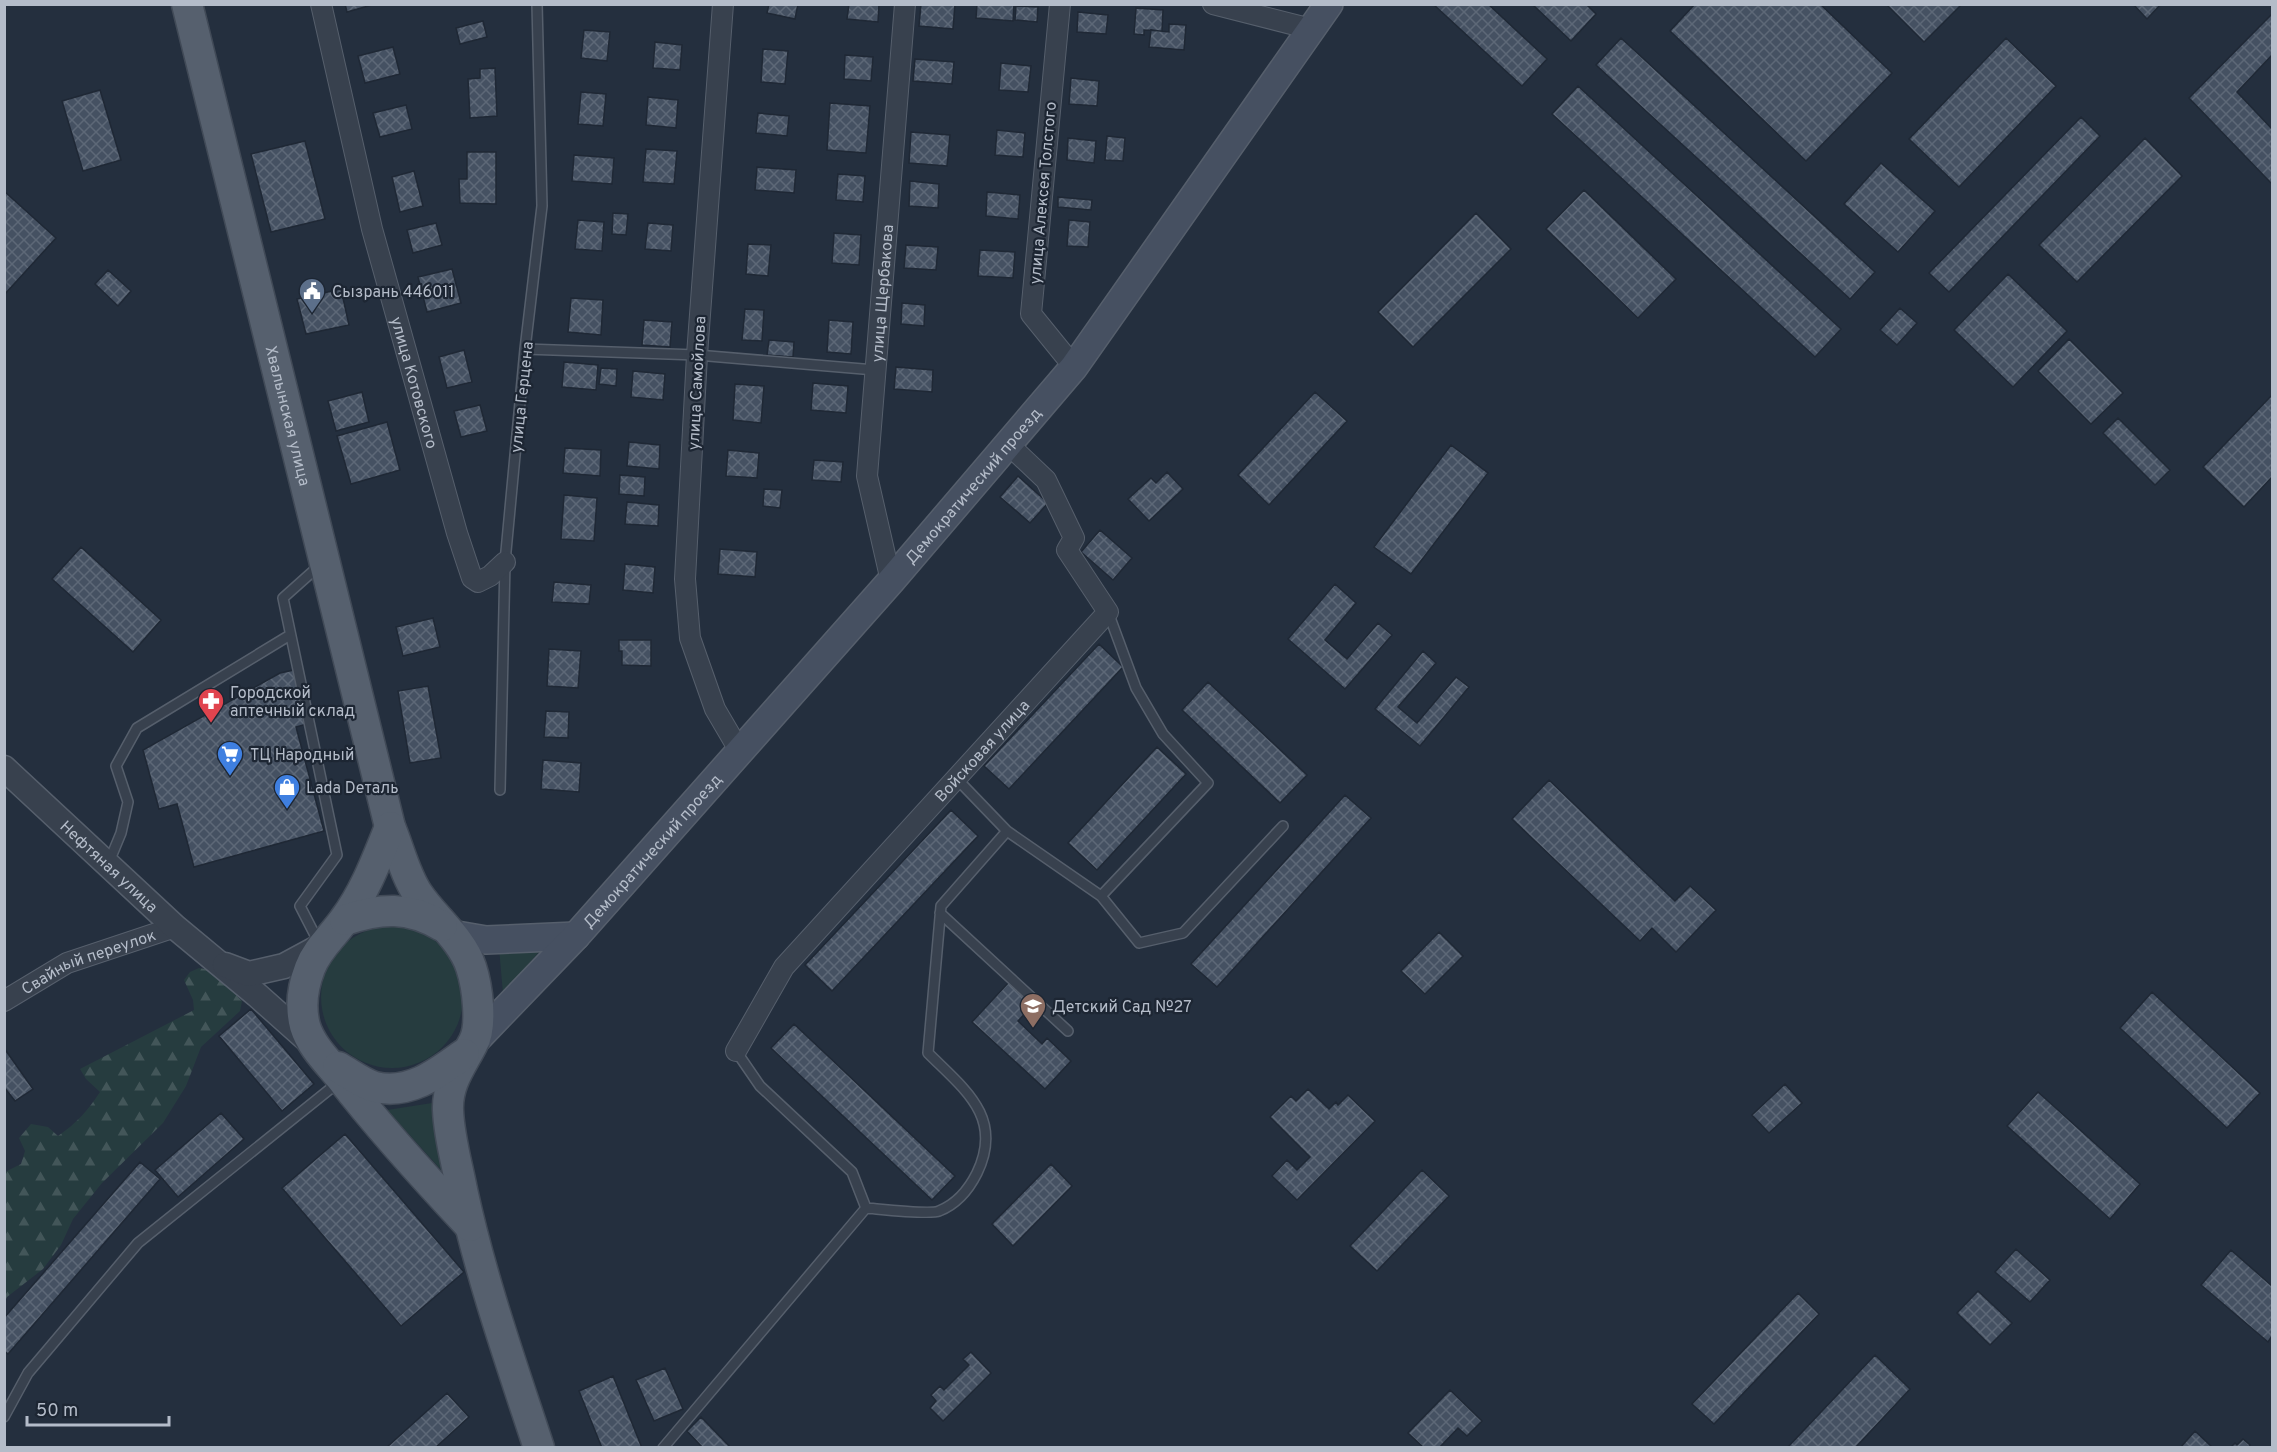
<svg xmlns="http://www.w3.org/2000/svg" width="2277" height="1452" font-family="Overpass,sans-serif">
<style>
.green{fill:#263c3f}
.forest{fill:url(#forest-firs)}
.building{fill:url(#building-cross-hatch);stroke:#1f2835;stroke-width:1.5}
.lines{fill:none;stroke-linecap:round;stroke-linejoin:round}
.service-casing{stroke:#565f6c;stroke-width:12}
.minor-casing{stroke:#565f6c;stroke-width:22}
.tertiary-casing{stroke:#565f6c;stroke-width:27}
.secondary-casing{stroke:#565f6c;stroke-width:30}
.primary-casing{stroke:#414a57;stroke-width:33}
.service{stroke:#38414e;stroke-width:9}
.minor{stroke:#38414e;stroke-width:20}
.tertiary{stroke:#38414e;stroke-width:24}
.secondary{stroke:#465061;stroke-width:27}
.primary{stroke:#56606e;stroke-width:30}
.labels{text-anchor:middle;stroke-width:4.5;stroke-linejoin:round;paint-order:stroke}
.street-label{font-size:16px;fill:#b4bcc9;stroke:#1d2633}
.poi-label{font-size:16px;fill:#b4bcc9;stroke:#1d2633;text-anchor:start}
</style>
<defs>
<pattern id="forest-firs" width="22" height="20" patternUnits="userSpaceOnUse" patternTransform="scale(1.5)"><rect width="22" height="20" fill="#263c3f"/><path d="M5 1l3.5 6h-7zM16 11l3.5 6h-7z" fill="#435659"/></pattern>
<pattern id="building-cross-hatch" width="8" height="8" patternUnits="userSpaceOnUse" patternTransform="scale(1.5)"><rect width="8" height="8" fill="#455162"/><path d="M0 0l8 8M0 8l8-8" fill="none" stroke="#5d6877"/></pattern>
</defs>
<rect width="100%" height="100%" fill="#242f3e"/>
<!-- green -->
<path class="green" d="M321 997a71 71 0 1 1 142 0a71 71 0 1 1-142 0Z
M544,946L503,994L499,948Z
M432,1103L443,1172L387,1110Z"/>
<!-- forest -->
<path class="forest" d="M199,968C216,969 230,989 242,1001L240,1011L201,1047L186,1086L163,1123L102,1183L73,1219L61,1245L43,1269L7,1297L5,1301V1172L21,1164L25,1151L19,1138L31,1124L48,1127L58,1136C77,1123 88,1110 100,1092L86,1079L80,1069L194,1010L193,1000L184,980L190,972Z"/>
<!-- building -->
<path class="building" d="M345,4H375L347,12Z
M769,4H798L795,19L767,13Z
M849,4H879L878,22L847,19Z
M921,4H955L953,29L919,26Z
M977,4H1014L1013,21L976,18Z
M1433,4H1488L1547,59L1522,86Z
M1532,4H1586L1596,14L1571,41Z
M1695,4H1820L1892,73L1806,161L1670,31Z
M1886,4H1962L1924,42Z
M2133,4H2161L2147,19Z
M1016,6L1038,7L1037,22L1015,20Z
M1136,8L1163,10L1162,31L1144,30V35L1134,34Z
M1078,12L1108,15L1106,34L1077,32Z
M2272,14V55L2237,92L2272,129V184L2189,98Z
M483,21L487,37L460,44L456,28Z
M1169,24L1186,25L1184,50L1149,47L1151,30L1169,32Z
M584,30L610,32L607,61L581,58Z
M1621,38L1875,272L1850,299L1596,65Z
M2006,38L2056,86L1959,187L1909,139Z
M655,42L682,45L680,70L653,68Z
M393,47L400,74L365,83L358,56Z
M763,49L788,51L785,84L761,82Z
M845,55L873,57L871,81L844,79Z
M915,59L954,62L952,84L913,81Z
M1001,63L1031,66L1028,92L999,90Z
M495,68L497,116L470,118L468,79L480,78V69Z
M1071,78L1099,81L1097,106L1069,104Z
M1578,86L1841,329L1815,357L1552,114Z
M100,90L121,160L83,171L62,101Z
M581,92L606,94L603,126L578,124Z
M648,97L678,100L676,128L646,125Z
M830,103L870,106L866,153L827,150Z
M406,105L412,129L380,137L373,113Z
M758,113L789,116L787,136L756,133Z
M2081,117L2100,136L1949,292L1929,273Z
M997,130L1025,133L1023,157L995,155Z
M911,132L950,135L947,166L909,163Z
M1107,136L1125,138L1123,161L1105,160Z
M1068,138L1096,141L1094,163L1067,160Z
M2145,138L2182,176L2077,282L2039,245Z
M305,141L325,219L271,232L251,154Z
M646,149L677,151L674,184L643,182Z
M467,152H496V204L460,203L459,179H467Z
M574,155L614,158L612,184L572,181Z
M1881,163L1935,211L1898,252L1844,204Z
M757,167L796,170L794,193L755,190Z
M414,171L423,206L400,212L392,177Z
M838,174L865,176L863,202L836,200Z
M910,181L939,184L938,208L909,206Z
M1584,190L1676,279L1638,318L1546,229Z
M4,191L56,238L4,295Z
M987,192L1020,195L1018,219L986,216Z
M1058,197L1092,200L1091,210L1058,207Z
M613,213L628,214L626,235L612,234Z
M1476,213L1511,249L1413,347L1378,312Z
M578,220L604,222L602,251L575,249Z
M1069,220L1090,222L1088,247L1067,246Z
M436,223L442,245L413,253L407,230Z
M648,223L673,225L671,251L645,249Z
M834,233L861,235L859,265L832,263Z
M748,244L771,245L768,276L746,274Z
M906,245L938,247L936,270L904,268Z
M980,250L1015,252L1013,278L978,276Z
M452,269L461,303L427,312L418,277Z
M108,270L131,291L118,306L95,284Z
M2008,274L2067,331L2013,387L1954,330Z
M341,289L349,325L306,334L297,299Z
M571,298L603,300L601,335L568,332Z
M902,303L925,305L924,326L901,324Z
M1900,308L1917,323L1897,345L1880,330Z
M745,309L764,310L762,341L742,340Z
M644,320L672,322L670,347L642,345Z
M829,320L853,322L851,354L827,352Z
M2069,339L2123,393L2091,424L2038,371Z
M769,340L794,342L793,357L767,355Z
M464,350L472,382L447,388L439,357Z
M564,362L598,365L596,390L562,387Z
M896,367L933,370L932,392L894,389Z
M601,368L617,369L616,386L599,384Z
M633,371L665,374L663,400L631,397Z
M813,383L848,386L846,413L811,410Z
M735,384L764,386L761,423L733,420Z
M362,392L369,422L336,431L328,401Z
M1315,392L1347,421L1269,505L1238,475Z
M2272,395V477L2244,507L2203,467Z
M480,405L487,431L461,437L454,411Z
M2118,418L2170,470L2155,485L2103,433Z
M387,422L400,470L351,484L337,436Z
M629,442L660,445L659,469L627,466Z
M1451,445L1488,473L1411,574L1374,547Z
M565,448L601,450L600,476L563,473Z
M728,450L759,453L757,478L726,476Z
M814,460L843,462L841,482L812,480Z
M1167,472L1183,489L1149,521L1128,499L1151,478L1156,483Z
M620,475L645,477L644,496L619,494Z
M1018,476L1048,503L1030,523L1000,497Z
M764,489L782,490L780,508L763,506Z
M564,495L597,498L594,541L561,539Z
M627,502L659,505L658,526L625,524Z
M1100,530L1132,558L1113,580L1081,552Z
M81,547L161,620L133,652L52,579Z
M720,549L757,552L755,577L718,574Z
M625,564L655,567L653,593L623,590Z
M554,582L591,585L589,604L552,602Z
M1335,584L1356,603L1325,640L1347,659L1378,623L1392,635L1345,689L1288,639Z
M433,618L440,647L403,656L396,627Z
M619,640H651V666L622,665V651H619Z
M1099,644L1123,667L1009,789L984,766Z
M549,649L581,651L578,688L547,686Z
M1423,651L1436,663L1398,707L1417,723L1456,677L1469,687L1420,746L1375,709Z
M294,670L307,724L296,727L324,831L194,867L177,804L159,809L143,750L280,673Z
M1208,682L1307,775L1280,803L1182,710Z
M428,686L441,758L410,763L398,691Z
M546,711L569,712L568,738L544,737Z
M1157,747L1186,774L1097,870L1068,843Z
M543,760L581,763L579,792L541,789Z
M1549,780L1675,901L1690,886L1716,910L1676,952L1652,928L1640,941L1512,819Z
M1345,795L1371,818L1217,987L1191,964Z
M951,810L978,836L832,991L805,965Z
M1439,932L1463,956L1425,994L1401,971Z
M1009,982L1033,1005L1018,1021L1042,1044L1047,1038L1071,1061L1045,1089L972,1022Z
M2152,992L2260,1093L2227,1128L2120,1028Z
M251,1009L314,1084L282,1111L219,1036Z
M794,1024L955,1176L932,1200L771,1048Z
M4,1048L33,1089L15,1101L4,1087Z
M1785,1084L1802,1103L1769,1133L1752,1115Z
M1308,1089L1329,1109L1336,1102L1338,1105L1348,1095L1375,1121L1297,1200L1272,1176L1287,1160L1297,1170L1310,1157L1270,1117L1291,1096L1296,1101Z
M2038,1092L2140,1184L2110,1219L2007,1126Z
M221,1113L244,1139L178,1197L155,1170Z
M345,1134L464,1272L401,1326L282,1188Z
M140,1162L160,1179L8,1354L4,1351V1318Z
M1051,1164L1072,1186L1013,1246L992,1224Z
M1422,1170L1449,1196L1377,1271L1350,1246Z
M2016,1249L2050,1280L2030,1302L1995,1272Z
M2231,1250L2272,1286V1336L2268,1342L2201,1285Z
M1978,1291L2012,1323L1990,1345L1957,1313Z
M1798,1293L1819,1314L1714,1424L1692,1404Z
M971,1352L991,1373L943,1421L930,1408L936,1401L931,1395L940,1386L944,1390L969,1365L963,1359Z
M1875,1355L1910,1389L1855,1448H1787Z
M665,1368L683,1409L654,1421L636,1380Z
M613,1376L642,1448H602L579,1391Z
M1450,1390L1482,1421L1467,1436L1458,1428L1439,1448H1424L1408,1433Z
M447,1393L469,1417L435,1448H386Z
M701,1417L731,1448H703L687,1431Z
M2195,1431L2213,1448H2180Z
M2243,1439L2250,1445L2248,1448H2230L2235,1443L2237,1445Z"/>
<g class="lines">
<!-- service casing -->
<g class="service-casing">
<path id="service" d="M525,349L697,355L875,370
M956,778L1007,831
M500,790L505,562L525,349L542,206L537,4
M109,862L121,833L128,802L116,766L137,728L290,635
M1101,896L1139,943L1183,933L1283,826
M940,913L1068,1031
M319,943L300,906L337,855L283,598L320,565
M866,1208C879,1209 930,1215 939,1211C957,1204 969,1189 977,1173C1004,1117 964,1089 928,1053L941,906L1007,831L1101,896L1208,783L1163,734L1136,688L1108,612
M4,1417L28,1373L138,1243L340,1081
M663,1448L866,1208L852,1172L760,1086L736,1051"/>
</g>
<!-- minor casing -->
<g class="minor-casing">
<g id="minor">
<path id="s1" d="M321,4L372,229L457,533L472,578L478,582L490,576L505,562"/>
<path d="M723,4L697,355L685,579L690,638L715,709L739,750"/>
<path d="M1060,4L1031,314L1074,367"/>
<path d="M1213,4L1311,29"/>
<path id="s2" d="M891,581L867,476L905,4"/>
<path id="s3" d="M4,1001L67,963L175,927"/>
<path id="s4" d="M736,1051L784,967L1108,612L1067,550L1074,538L1046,480L1008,444"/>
</g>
</g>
<!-- tertiary casing -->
<g class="tertiary-casing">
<g id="tertiary">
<path id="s5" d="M4,768L175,927L257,995L312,1044"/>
<path d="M225,965L249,974L284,966L321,946"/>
</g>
</g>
<!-- secondary casing -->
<g class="secondary-casing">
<g id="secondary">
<path d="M451,934L486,940L576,936"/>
<path id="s6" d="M475,1041L576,936L891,581L1074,367L1329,4"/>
</g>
</g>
<!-- primary casing -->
<g class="primary-casing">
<g id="primary">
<path id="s7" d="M187,4L390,827C399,848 405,875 418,894C434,918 462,939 471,967C477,985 483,1026 473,1043C462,1065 447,1083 448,1110C449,1137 457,1164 462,1190C481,1278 511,1363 539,1448"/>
<path d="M390,827C377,859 365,892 344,920C332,937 317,949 310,968C303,986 300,1007 305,1026C311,1046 328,1062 341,1078C381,1130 425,1178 470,1226"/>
<path d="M345,920C381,908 408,906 442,926"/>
<path d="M338,1067C349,1073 363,1084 375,1087C410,1095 438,1073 464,1054"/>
</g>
</g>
<!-- service -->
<use href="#service" class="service"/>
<!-- minor -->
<use href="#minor" class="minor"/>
<!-- tertiary -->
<use href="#tertiary" class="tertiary"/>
<!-- secondary -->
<use href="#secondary" class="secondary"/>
<!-- primary -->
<use href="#primary" class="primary"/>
</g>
<!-- icons -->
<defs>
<g id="civic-pin" transform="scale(1.35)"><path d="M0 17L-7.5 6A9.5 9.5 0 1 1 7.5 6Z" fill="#5c6f8a" stroke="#1d2633"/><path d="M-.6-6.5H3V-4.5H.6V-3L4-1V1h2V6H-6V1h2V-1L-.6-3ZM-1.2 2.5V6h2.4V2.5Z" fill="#fff"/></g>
<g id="pharmacy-pin" transform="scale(1.35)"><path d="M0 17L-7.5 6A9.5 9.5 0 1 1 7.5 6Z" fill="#e0444e" stroke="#1d2633"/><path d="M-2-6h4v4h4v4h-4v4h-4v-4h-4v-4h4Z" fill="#fff"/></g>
<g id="supermarket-pin" transform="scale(1.35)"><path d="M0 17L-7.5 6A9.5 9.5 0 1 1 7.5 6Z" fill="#3f7fe0" stroke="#1d2633"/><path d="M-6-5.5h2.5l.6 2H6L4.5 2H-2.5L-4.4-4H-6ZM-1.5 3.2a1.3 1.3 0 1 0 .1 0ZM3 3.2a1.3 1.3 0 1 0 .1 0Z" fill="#fff"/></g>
<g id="shop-pin" transform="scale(1.35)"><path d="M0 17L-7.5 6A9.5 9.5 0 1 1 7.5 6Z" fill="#3f7fe0" stroke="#1d2633"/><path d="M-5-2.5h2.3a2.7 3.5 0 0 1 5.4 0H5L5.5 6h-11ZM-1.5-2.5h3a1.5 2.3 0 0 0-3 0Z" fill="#fff"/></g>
<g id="school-pin" transform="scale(1.35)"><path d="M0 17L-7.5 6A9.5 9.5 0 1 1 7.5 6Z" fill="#8d6e63" stroke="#1d2633"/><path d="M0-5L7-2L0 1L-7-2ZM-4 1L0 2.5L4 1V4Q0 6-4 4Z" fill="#fff"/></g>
</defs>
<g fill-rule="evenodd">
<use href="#civic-pin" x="312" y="291"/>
<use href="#pharmacy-pin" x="211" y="701"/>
<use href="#supermarket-pin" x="230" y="754"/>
<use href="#shop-pin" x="287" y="787"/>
<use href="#school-pin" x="1033" y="1006"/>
</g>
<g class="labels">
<!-- street labels -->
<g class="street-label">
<text transform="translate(1042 193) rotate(-85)" y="6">улица Алексея Толстого</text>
<text dy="6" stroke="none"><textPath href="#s2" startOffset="291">улица Щербакова</textPath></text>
<text dy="6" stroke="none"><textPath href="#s1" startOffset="390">улица Котовского</textPath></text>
<text transform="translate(696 383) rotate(-87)" y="6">улица Самойлова</text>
<text transform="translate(521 397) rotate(-84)" y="6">улица Герцена</text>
<text dy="6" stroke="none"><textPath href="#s7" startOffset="424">Хвалынская улица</textPath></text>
<text dy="6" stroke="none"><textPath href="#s6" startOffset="746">Демократический проезд</textPath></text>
<text dy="6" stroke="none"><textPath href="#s4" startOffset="390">Войсковая улица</textPath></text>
<text dy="6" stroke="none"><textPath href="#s6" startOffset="260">Демократический проезд</textPath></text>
<text dy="6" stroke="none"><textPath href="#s5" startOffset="144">Нефтяная улица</textPath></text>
<text dy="6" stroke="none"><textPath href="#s3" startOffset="94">Свайный переулок</textPath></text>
</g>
<!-- poi labels -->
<g class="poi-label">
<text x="332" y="297">Сызрань 446011</text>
<text x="230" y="698">Городской<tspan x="230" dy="18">аптечный склад</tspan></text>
<text x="250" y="760">ТЦ Народный</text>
<text x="306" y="793">Lada Dеталь</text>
<text x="1052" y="1012">Детский Сад №27</text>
</g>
</g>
<!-- border -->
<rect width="2277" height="1452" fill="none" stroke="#b4bcc9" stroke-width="12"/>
<!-- scale -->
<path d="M27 1416v9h142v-9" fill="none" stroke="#b4bcc9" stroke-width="3"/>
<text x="36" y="1416" font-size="18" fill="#b4bcc9" stroke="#1d2633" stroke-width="4.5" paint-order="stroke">50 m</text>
</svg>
